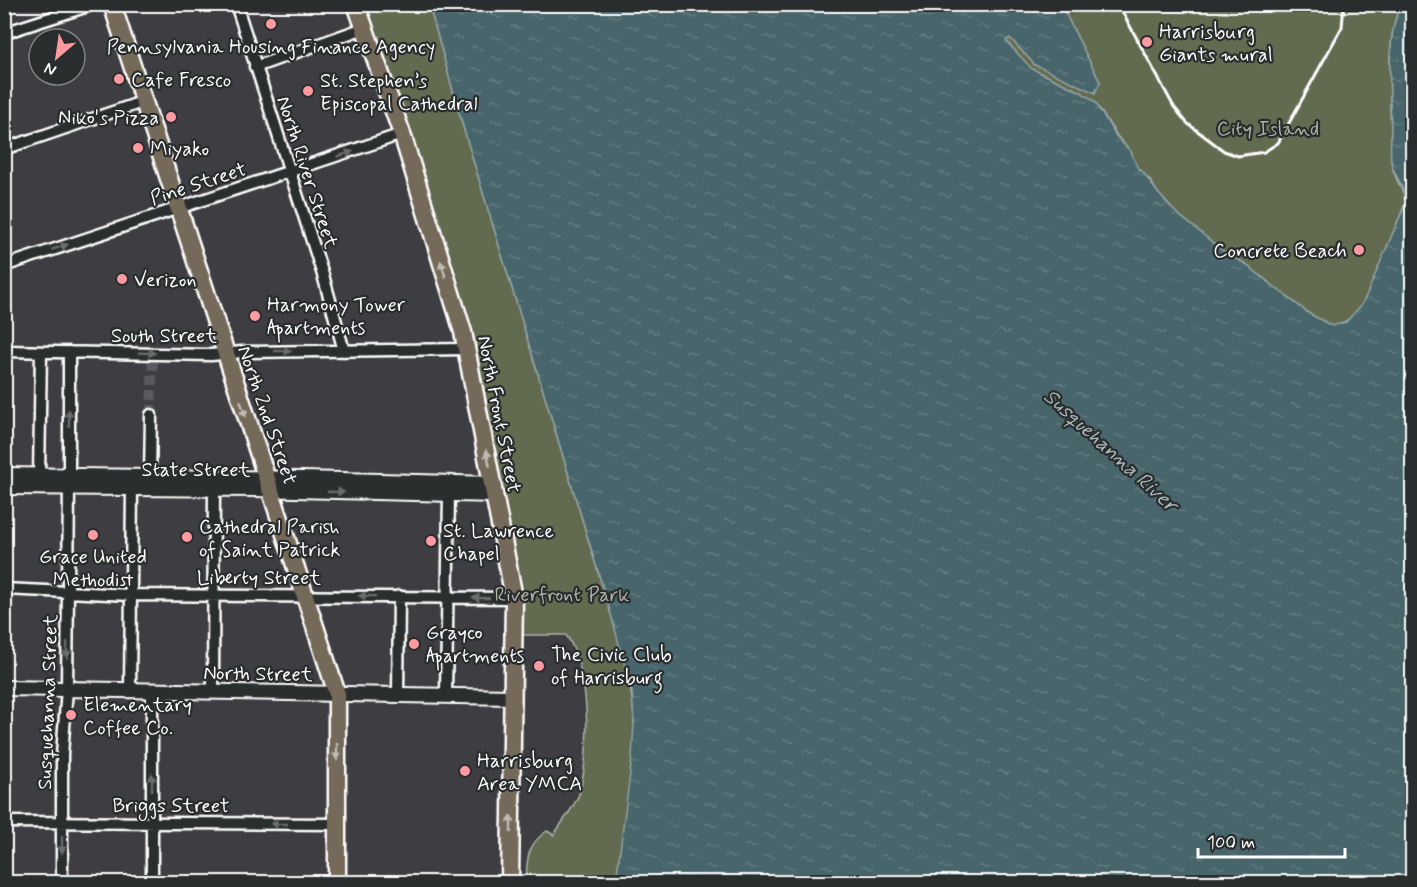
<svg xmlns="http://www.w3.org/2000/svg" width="1417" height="887" font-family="Mynerve,sans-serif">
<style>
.park{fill:#626a50;stroke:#b0b4a8;stroke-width:1.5}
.water{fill:url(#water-ripples);stroke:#91a3a6;stroke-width:1.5}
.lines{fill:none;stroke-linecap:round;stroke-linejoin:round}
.minor-tunnel{stroke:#5a5a5e;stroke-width:10;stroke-dasharray:10 5;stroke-linecap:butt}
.minor-casing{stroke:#fff;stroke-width:15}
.tertiary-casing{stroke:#fff;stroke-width:18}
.primary-casing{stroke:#fff;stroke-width:21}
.minor{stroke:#2a2d2e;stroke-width:10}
.tertiary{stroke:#2a2d2e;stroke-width:14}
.primary{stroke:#746a5a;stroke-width:16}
.rail{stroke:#fff;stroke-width:3}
.oneway{fill:#6a6c6d}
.oneway2{fill:#c0bcb5}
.poi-dot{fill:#ff9aa2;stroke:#2a2d2e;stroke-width:2}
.labels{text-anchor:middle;stroke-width:4.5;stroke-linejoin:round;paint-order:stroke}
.poi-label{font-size:20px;fill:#fff;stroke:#2a2d2e;text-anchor:start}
.park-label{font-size:20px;fill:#b0b4a8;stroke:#2a2d2e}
.street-label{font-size:20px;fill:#fff;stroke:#2a2d2e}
.water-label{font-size:21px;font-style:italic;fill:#acbabc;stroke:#2a2d2e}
</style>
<defs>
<pattern id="water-ripples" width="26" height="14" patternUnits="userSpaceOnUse" patternTransform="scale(1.5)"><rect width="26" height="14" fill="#47656b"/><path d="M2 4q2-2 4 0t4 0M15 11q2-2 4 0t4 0" fill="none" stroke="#637c81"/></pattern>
</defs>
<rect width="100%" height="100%" fill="#3d3d42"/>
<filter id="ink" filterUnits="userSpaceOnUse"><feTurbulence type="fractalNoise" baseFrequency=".0167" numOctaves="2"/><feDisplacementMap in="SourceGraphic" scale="12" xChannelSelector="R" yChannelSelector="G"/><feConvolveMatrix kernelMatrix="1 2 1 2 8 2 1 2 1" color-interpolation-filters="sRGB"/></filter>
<g filter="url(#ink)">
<!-- park -->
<path class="park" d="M364,5H429L464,130L622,651C628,674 633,697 634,720C636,770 622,832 616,882H526C527,860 526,845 547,831L554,835C561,823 577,804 580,791C590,749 591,671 566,635H522V605L508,524Z
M1061,5H1401C1385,33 1390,100 1391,133C1392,142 1390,152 1391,161C1393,173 1401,190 1407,199L1368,293C1361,307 1350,324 1332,326L1308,313L1244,263L1228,255L1174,211L1157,192L1150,180L1137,169L1131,152L1117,136L1095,102L1081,92L1032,69L1006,41L1010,38L1035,65L1100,82Z"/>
<!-- water -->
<path class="water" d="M429,5H1061L1100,82L1095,93L1035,65L1010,38L1006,41L1032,69L1081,92L1095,102L1116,136L1131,152L1138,169L1143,172L1157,192L1174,211L1228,255L1244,263L1308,313L1332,326L1346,322L1363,303L1407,200L1404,198C1405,185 1392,174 1391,160C1390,149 1391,138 1391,127C1390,95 1386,32 1401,5H1412V882H616L632,758L634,722L632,692L610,611L464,130Z"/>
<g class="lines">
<!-- minor-tunnel -->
<path class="minor-tunnel" d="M151,415L153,354"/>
<!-- minor casing -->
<g class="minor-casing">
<path id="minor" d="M236,4L323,275L344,351
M4,33L94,4
M255,67L364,28
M4,149L145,101
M4,266L402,134
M4,351L211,355L242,352L467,349
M39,476L41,352
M69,477V352
M150,478L151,415
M4,589L130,595L514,598
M130,690L132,488
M213,692L214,489
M398,695L399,596
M446,696L449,493
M4,822L337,824
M62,882V755L67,689L69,487
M152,882V691"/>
</g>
<!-- tertiary casing -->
<g class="tertiary-casing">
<path id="tertiary" d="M4,475L303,479L494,484
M4,487L255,489L495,495
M4,688L512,697"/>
</g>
<!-- primary casing -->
<g class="primary-casing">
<path id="primary" d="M112,4L337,694V882
M356,4L402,134L463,332L514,598L510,882"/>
</g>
<!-- minor -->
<use href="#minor" class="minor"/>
<!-- tertiary -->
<use href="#tertiary" class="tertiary"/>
<!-- primary -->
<use href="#primary" class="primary"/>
<!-- rail -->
<path class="rail" d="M1118,4L1174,107L1187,123L1224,151L1238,156L1264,152L1278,143L1342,27L1344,4"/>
</g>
<!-- one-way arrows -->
<defs><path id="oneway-solid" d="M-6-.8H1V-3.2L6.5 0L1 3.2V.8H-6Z" transform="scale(1.5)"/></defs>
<g class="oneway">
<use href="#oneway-solid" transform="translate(345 154) rotate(-19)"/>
<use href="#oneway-solid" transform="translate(60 247) rotate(-18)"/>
<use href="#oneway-solid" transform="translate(283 351)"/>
<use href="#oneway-solid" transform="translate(147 353) rotate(2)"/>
<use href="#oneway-solid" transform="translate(69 418) rotate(-90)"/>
<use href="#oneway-solid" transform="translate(336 492) rotate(2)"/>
<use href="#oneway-solid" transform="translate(367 596) rotate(-179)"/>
<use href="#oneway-solid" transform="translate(481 598) rotate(-179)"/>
<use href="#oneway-solid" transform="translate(67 650) rotate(91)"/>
<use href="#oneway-solid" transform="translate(152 782) rotate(-90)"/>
<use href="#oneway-solid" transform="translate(279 824) rotate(-180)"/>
<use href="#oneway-solid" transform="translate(62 845) rotate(90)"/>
</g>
<g class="oneway2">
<use href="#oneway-solid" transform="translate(443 269) rotate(-108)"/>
<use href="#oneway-solid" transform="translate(243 409) rotate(72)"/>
<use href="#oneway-solid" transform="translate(488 458) rotate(-101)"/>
<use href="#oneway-solid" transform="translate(337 752) rotate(90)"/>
<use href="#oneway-solid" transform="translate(511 824) rotate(-90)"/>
</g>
</g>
<!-- markers -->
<g class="poi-dot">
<circle cx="271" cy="24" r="6"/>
<circle cx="1147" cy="42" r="6"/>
<circle cx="119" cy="79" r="6"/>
<circle cx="308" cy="91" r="6"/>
<circle cx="171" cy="117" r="6"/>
<circle cx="138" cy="148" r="6"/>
<circle cx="1359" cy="250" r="6"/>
<circle cx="122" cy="279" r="6"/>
<circle cx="255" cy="316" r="6"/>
<circle cx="93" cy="535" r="6"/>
<circle cx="187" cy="537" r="6"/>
<circle cx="431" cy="541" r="6"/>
<circle cx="414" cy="644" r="6"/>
<circle cx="539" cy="666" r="6"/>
<circle cx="71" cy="715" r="6"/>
<circle cx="465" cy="771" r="6"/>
</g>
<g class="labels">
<!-- poi labels -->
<g class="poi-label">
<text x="1159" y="38">Harrisburg<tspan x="1159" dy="23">Giants mural</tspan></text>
<text x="271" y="53" text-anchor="middle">Pennsylvania Housing Finance Agency</text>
<text x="131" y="86">Cafe Fresco</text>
<text x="320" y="87">St. Stephen’s<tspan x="320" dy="23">Episcopal Cathedral</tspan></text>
<text x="159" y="124" text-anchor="end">Niko's Pizza</text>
<text x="150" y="155">Miyako</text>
<text x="1347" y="257" text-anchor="end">Concrete Beach</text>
<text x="134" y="286">Verizon</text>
<text x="267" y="311">Harmony Tower<tspan x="267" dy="23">Apartments</tspan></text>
<text x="199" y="533">Cathedral Parish<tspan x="199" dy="23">of Saint Patrick</tspan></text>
<text x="443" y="537">St. Lawrence<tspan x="443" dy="23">Chapel</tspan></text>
<text x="93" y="563" text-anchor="middle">Grace United<tspan x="93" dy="23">Methodist</tspan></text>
<text x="426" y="639">Grayco<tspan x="426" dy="23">Apartments</tspan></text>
<text x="551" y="661">The Civic Club<tspan x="551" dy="23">of Harrisburg</tspan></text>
<text x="83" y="711">Elementary<tspan x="83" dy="23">Coffee Co.</tspan></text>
<text x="477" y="767">Harrisburg<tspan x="477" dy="23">Area YMCA</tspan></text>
</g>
<!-- park labels -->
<g class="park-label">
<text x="1268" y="135">City Island</text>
<text x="562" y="601">Riverfront Park</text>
</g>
<!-- street labels -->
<g class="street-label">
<text transform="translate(308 172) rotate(72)" y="7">North River Street</text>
<text transform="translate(198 183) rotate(-18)" y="7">Pine Street</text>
<text x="164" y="342">South Street</text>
<text transform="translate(500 414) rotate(79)" y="7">North Front Street</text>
<text transform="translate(268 415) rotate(71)" y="7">North 2nd Street</text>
<text x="196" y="476">State Street</text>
<text x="259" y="584">Liberty Street</text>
<text transform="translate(258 673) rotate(1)" y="7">North Street</text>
<text transform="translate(47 702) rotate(-88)" y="7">Susquehanna Street</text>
<text x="171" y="812">Briggs Street</text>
</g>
<!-- water labels -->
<g class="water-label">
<text transform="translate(1111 450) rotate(42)" y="7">Susquehanna River</text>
</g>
</g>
<!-- margin -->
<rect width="1417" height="887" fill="none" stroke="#2a2d2e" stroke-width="24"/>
<rect x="12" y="12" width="1393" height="863" fill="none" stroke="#fff" stroke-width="2" filter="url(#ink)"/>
<!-- north arrow -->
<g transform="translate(57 57) rotate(209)"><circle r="28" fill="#2a2d2e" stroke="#7f8182" stroke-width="1.5"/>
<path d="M0-4.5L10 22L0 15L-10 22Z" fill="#ff9aa2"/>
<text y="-9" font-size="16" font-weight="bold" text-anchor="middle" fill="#ffffff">N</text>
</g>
<!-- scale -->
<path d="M1198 848v9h147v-9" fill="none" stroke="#ffffff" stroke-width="3"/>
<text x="1207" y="848" font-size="18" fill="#ffffff" stroke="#2a2d2e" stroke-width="4.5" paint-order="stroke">100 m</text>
</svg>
